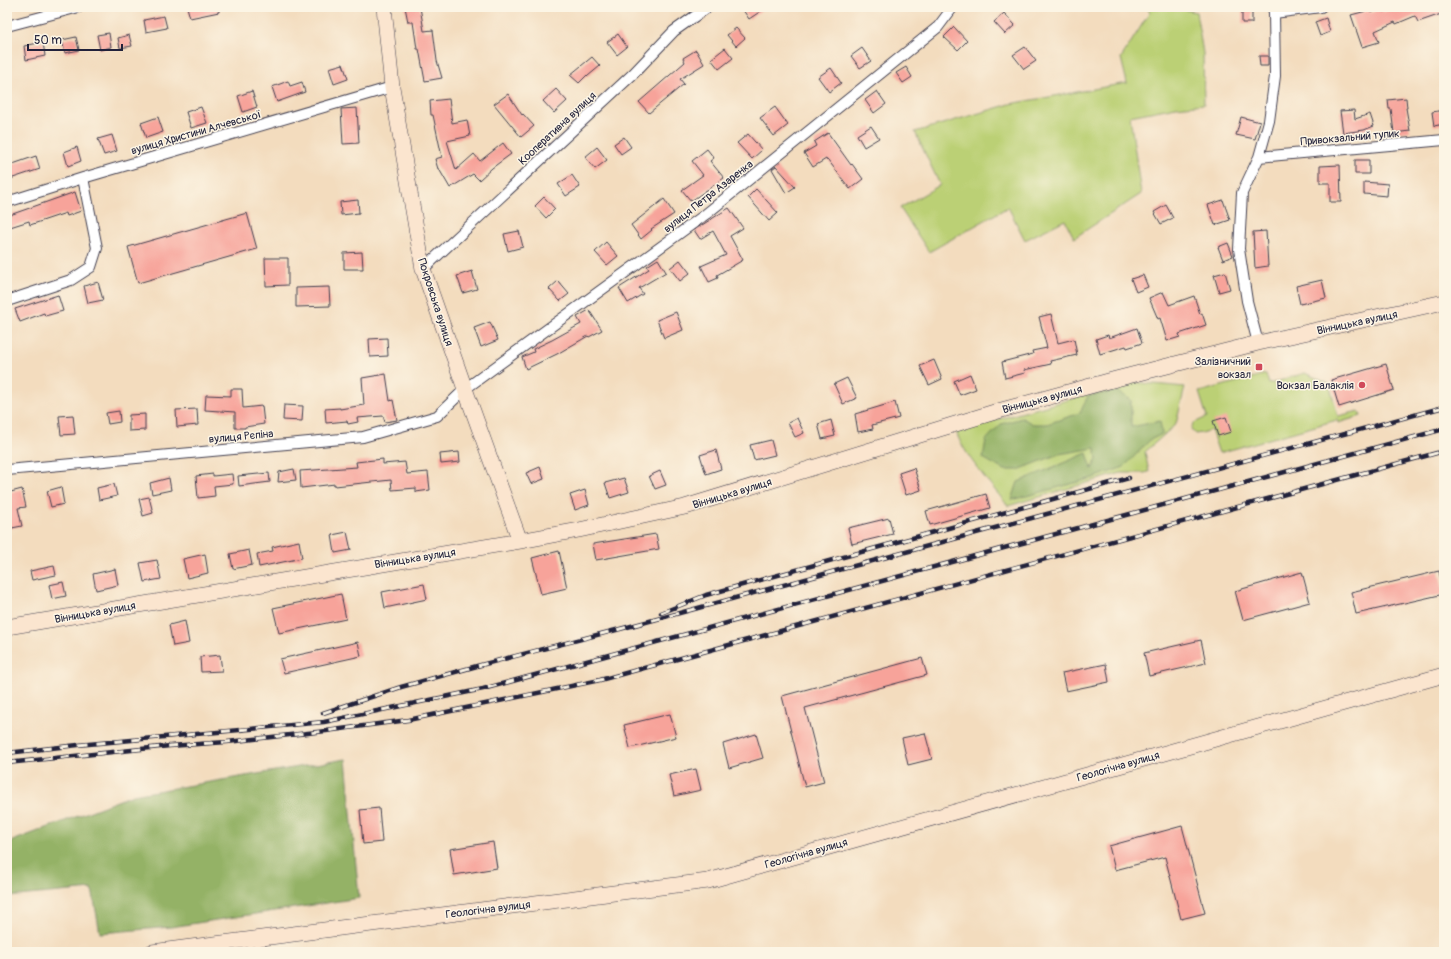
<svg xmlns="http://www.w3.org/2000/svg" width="1451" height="959" font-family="Pangolin,sans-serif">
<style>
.green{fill:#bbd074;stroke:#6e7958}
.forest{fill:#94b266;stroke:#5b6a50}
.building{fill:#f7a39a}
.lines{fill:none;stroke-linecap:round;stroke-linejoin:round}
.street-casing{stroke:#413e4f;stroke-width:12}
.secondary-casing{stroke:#413e4f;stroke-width:16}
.street{stroke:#fff;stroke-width:10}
.secondary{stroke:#fbe5cf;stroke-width:15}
.rail-casing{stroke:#22223b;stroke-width:4.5}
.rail{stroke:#fcf5e5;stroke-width:3;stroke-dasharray:9;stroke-linecap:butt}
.poi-dot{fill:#d1495b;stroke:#fcf5e5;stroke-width:1.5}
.labels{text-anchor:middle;stroke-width:3;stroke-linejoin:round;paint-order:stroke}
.street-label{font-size:11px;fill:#22223b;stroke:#fcf5e5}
.poi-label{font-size:11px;fill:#22223b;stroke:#fcf5e5;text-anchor:end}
</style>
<rect width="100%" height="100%" fill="#fcf5e5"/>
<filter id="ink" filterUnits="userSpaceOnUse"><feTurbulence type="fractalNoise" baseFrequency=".025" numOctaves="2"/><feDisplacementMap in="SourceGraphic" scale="8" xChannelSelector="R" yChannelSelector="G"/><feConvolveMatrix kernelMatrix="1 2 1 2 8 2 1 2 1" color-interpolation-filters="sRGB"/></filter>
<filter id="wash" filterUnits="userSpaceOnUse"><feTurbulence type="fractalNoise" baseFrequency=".012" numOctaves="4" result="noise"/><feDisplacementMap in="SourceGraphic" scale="16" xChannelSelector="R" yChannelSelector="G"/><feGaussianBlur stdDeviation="0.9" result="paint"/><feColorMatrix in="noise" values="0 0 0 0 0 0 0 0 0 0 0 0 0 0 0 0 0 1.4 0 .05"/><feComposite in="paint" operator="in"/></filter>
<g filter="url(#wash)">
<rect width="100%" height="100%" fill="#f3dcbe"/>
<!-- green -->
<path class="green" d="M1145,7H1185L1186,10L1196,12L1203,53L1204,104L1176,107L1130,116L1141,194L1074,238L1065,220L1025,240L1008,207L929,252L900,208L940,185L915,132L1010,104L1127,83L1121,58L1150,12Z
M1305,373L1329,384L1338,416L1359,411L1361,416L1338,423L1337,420L1219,453L1211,430L1202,433L1195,434L1191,429L1194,423L1207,417L1199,392L1266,374L1269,384Z
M1132,382L1185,387L1176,424L1145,452L1149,472L1144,473H1121L1008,506C993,487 962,453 956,431Z"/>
<!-- forest -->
<path class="forest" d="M1117,391L1131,400V427L1160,421L1162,434L1150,440L1124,467L1093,478L1012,500L1018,482L1087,453L1092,469L1097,459L1095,448L1059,454L1018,470H1004L983,458L986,440L1001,424L1022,418L1033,424H1047L1080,413L1088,396Z
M346,759L359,898L171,927L100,933L92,889L7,897V843L133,795Z"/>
<g id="blocks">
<!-- building -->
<path class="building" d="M187,7H219V12L190,18Z
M405,7H420L424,31L433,30L437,61L442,78L425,81L419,49H417L413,22H408Z
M741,7H767L749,19Z
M1395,7H1444V13L1418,22L1415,16L1396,24L1395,22L1375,31L1379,42L1362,47L1351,15L1370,10L1371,13L1382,8L1384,12Z
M1242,10H1252V23H1242Z
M1004,13L1015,25L1005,34L994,22Z
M164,16L167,28L146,32L144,20Z
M1326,18L1330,32L1320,36L1315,22Z
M954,27L967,41L958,50L944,37Z
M736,28L745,38L736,46L727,35Z
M109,33L111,47L100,50L97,35Z
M618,34L627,47L617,55L607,42Z
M129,35L132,46L120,48L118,38Z
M76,37L79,50L65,53L62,40Z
M43,42L45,56L26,60L24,46Z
M1025,47L1036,61L1024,69L1013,55Z
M725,48L733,58L719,69L711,59Z
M862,48L871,61L860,68L851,56Z
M696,50L704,64L680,79L684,84L649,113L639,102L685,62L683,58Z
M1259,56H1268V66H1260Z
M592,57L600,66L588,76L587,75L579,83L570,75Z
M343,64L348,79L334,84L329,68Z
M906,67L912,77L903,83L896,73Z
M831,68L841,83L829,92L818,77Z
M288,81L290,86L302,82L305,92L277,102L272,87Z
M556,89L567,101L554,113L543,101Z
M252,91L257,107L243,112L238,96Z
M877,91L886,104L874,113L865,100Z
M508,94L522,115L523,114L534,126L521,137L494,104Z
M1406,98L1407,108H1406L1410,131L1394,133L1391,109H1389L1388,100Z
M449,99L452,123L467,120L470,136L447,141L456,170L474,154L480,161L503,143L511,154L492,168L479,180L473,174L450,188L439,169H438L435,159L442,157L433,115H431L430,101Z
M201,107L207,123L191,128L186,112Z
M775,107L788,125L774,136L760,118Z
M357,108L359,143L343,144L341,109Z
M1354,110L1355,119L1370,114L1374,126L1364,130L1343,133L1340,111Z
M1444,110V124L1434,126L1432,112Z
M158,117L163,132L146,138L141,123Z
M1241,117L1260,122L1255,139L1236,135Z
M871,126L879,138L864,147L857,135Z
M828,133L851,165L852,164L863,179L850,189L828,160L827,161L826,159L813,167L804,153L816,146L814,142Z
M748,134L762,150L752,159L737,143Z
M112,135L117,151L104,155L98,139Z
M624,137L631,147L621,154L614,144Z
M77,147L81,161L68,166L64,152Z
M597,147L607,160L595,169L585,157Z
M707,149L714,158L710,161L724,178L691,201L682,190L703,175L692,161Z
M36,156L40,169L7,180V166Z
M1355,160H1369V174H1355Z
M1340,165L1341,202H1330V183H1320V166Z
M776,166L795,187L786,193L772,169Z
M572,175L580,187L566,196L558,184Z
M1364,182L1388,184L1387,196L1364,194Z
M756,189L778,213L769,221L748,197Z
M75,192L81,211L67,216L66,213L30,225L29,221L7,228V216Z
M544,197L555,209L546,218L535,206Z
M664,199L674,214L651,229L652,230L641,239L631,225Z
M358,200L359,213L341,215L340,202Z
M1223,200L1230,220L1215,225L1208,205Z
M1166,205L1173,218L1161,224L1154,212Z
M729,208L743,228L730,236L743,260L717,275L718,278L709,282L701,266L726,255L713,231L700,239L694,230Z
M247,213L257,249L138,283L128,247Z
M519,231L523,247L508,251L504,234Z
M1266,231L1268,266L1255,268L1253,232Z
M606,242L618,256L607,265L595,252Z
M1228,243L1233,256L1223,260L1218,247Z
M362,252L363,269H344V253Z
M265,258H288V285L266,286Z
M658,259L666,272L639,288L643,294L628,303L619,288L649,269L647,266Z
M680,260L690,273L680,281L670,268Z
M472,271L477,289L463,293L457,276Z
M1225,272L1230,289L1219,292L1214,275Z
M1143,275L1148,287L1136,292L1131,279Z
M1322,280L1326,298L1300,304L1296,286Z
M558,281L569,294L560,301L549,289Z
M98,282L103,300L88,303L84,286Z
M329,287L330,306L296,307V288Z
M1163,292L1169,305L1194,296L1200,314L1202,313L1206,325L1179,334L1180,337L1167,341L1160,318L1158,319L1149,298Z
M58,295L63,311L45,316L44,313L20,322L15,309Z
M589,310L602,330L589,337L588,336L557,354L526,369L522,357L534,352L533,349L552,340L581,324L577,317Z
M676,312L683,330L664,338L657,320Z
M1051,314L1058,343L1074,339L1077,355L1050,361L1051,364L1024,370L1025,373L1005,378L1002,362L1033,354L1032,351L1047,348L1039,317Z
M490,322L498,340L481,347L474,328Z
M1137,328L1142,343L1127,348L1126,346L1100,354L1096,339L1108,335L1109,338Z
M387,338L388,356L370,357L369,339Z
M934,360L942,379L929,385L920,366Z
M1386,364L1394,390L1339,407L1331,380Z
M386,374L390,401L393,400L397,420L385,422L383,416L357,418L358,422L348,424L347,421L326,423L325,409L340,408V409L364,405L362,378Z
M970,374L976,389L960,395L954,381Z
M847,378L857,398L843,404L834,384Z
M231,389H242L243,408L262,406L264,424L245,427V428H235V412L205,410L206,395L231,396Z
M895,402L899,418L872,425L873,429L858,432L855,414Z
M284,405L303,406L302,421L283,420Z
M197,409L198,425L177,427L176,410Z
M119,411L120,422L108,424L106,413Z
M145,414V430L129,431V415Z
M73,415L75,434L61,435L59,416Z
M1226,417L1231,432L1218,436L1213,421Z
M797,418L804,433L795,437L788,423Z
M831,420L835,436L822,439L818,424Z
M771,440L775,455L754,460L750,445Z
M716,450L721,469L706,474L700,455Z
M459,452L460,462L441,464L440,454Z
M383,459V464L405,462L407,474L428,472L430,490L416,492V488L392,490L391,480L335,486V484L301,488L300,471L357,467L356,462Z
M540,467L544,479L531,484L526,473Z
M914,468L921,490L906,495L899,473Z
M294,469L296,480L278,482L279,472Z
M660,471L666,485L655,489L649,476Z
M269,473L270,482L239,486L238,476Z
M213,474V476L232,474L233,484L214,486L215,496L198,498L196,476Z
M169,478L171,490L152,494L150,483Z
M624,478L629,492L610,498L605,483Z
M114,484L117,496L99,500L97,488Z
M61,487L64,504L51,507L47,491Z
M22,489L26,507L18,508L22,526L7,529V493Z
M585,490L589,505L575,510L570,495Z
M986,494L990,508L930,525L926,511Z
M149,497L153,513L143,516L139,499Z
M889,518L893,534L852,544L848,528Z
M347,532L351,550L335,553L332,535Z
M656,534L659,549L596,560L593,544Z
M299,541L302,558L259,567L257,554L273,551L272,547Z
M249,550L252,565L233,569L230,554Z
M559,551L567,588L541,594L532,558Z
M205,554L208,573L187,578L183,559Z
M157,560L161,579L144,582L140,563Z
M54,566L56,575L32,580L30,571Z
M115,569L118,585L96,590L93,574Z
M1439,571L1444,594L1356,614L1351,592Z
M1302,572L1310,602L1243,620L1235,591Z
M63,582L66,596L52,599L49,585Z
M424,584L427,599L385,608L382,592Z
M341,594L346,619L279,633L273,608Z
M185,621L189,643L173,646L169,625Z
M1201,640L1206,663L1149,676L1144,653Z
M358,642L361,656L284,673L280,659Z
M220,655L222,671L201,672L200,657Z
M922,658L927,675L805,708L824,782L805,787L782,696Z
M1106,664L1109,682L1066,691L1062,673Z
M670,714L676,737L630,748L624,725Z
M925,733L932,759L908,765L902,738Z
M756,734L763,758L729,768L723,744Z
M696,769L701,790L674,796L669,775Z
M379,808L382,842L363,844L360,810Z
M1182,826L1205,913L1181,919L1165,857L1115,870L1109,846Z
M493,842L497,868L454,875L450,849Z"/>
</g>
</g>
<g filter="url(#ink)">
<use href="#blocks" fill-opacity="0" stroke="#413e4f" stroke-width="1"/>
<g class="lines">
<!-- street casing -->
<g class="street-casing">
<path id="street" d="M1274,13L1321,7
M7,26L79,7
M1259,157L1444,140
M7,202L83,178L392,87
M423,269L633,74L674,31L708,7
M7,301L71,280L91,267L97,248L83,178
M1258,343L1247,301L1239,249L1242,193L1259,157L1269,121L1275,76L1274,13L1273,7
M7,470L363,437L437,416L465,389L706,214L938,27L953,7"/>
</g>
<!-- secondary casing -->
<g class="secondary-casing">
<path id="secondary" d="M384,7L392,87L423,269L465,389L520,541
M7,627L520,541L579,530L685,507L998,411L1116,379L1258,343L1444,302
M152,952L708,881L1444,675"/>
</g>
<!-- street -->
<use href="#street" class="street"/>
<!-- secondary -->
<use href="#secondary" class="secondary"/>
<!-- rail casing -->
<g class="rail-casing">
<path id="rail" d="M661,613L706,595L1129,478
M323,713L401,687L477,666L620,629L1444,407
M7,753L78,745L324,722L483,689L1444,429
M7,763L170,746L227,742L326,731L408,720L600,680L1444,451"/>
</g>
<!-- rail -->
<use href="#rail" class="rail"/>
</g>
</g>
<!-- markers -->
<g class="poi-dot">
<rect x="1255" y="363" width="8" height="8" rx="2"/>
<circle cx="1362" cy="385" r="4"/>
</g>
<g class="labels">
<!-- street labels -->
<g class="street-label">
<text transform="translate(557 128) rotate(-43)" y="4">Кооперативна вулиця</text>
<text transform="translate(196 132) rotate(-16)" y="4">вулиця Христини Алчевської</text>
<text transform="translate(1350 137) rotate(-5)" y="4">Привокзальний тупик</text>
<text transform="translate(708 196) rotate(-38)" y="4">вулиця Петра Азаренка</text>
<text transform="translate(436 302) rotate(72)" y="4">Покровська вулиця</text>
<text transform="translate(1357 322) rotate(-12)" y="4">Вінницька вулиця</text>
<text transform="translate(1042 399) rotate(-15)" y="4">Вінницька вулиця</text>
<text transform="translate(241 436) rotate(-5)" y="4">вулиця Рєпіна</text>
<text transform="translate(732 493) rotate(-17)" y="4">Вінницька вулиця</text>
<text transform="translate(415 558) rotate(-9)" y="4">Вінницька вулиця</text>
<text transform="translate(95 612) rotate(-10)" y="4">Вінницька вулиця</text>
<text transform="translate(1118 766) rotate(-16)" y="4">Геологічна вулиця</text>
<text transform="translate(806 853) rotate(-16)" y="4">Геологічна вулиця</text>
<text transform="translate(488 909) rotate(-7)" y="4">Геологічна вулиця</text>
</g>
<!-- poi labels -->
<g class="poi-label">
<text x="1251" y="365">Залізничний<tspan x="1251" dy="13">вокзал</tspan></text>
<text x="1354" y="389">Вокзал Балаклія</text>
</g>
</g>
<!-- margin -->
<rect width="1451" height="959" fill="none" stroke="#fcf5e5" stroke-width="24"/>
<!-- scale -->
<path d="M28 44v6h94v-6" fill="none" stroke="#22223b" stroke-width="2"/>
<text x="34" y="44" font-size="12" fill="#22223b" stroke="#fcf5e5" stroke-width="3" paint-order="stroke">50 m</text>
</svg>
